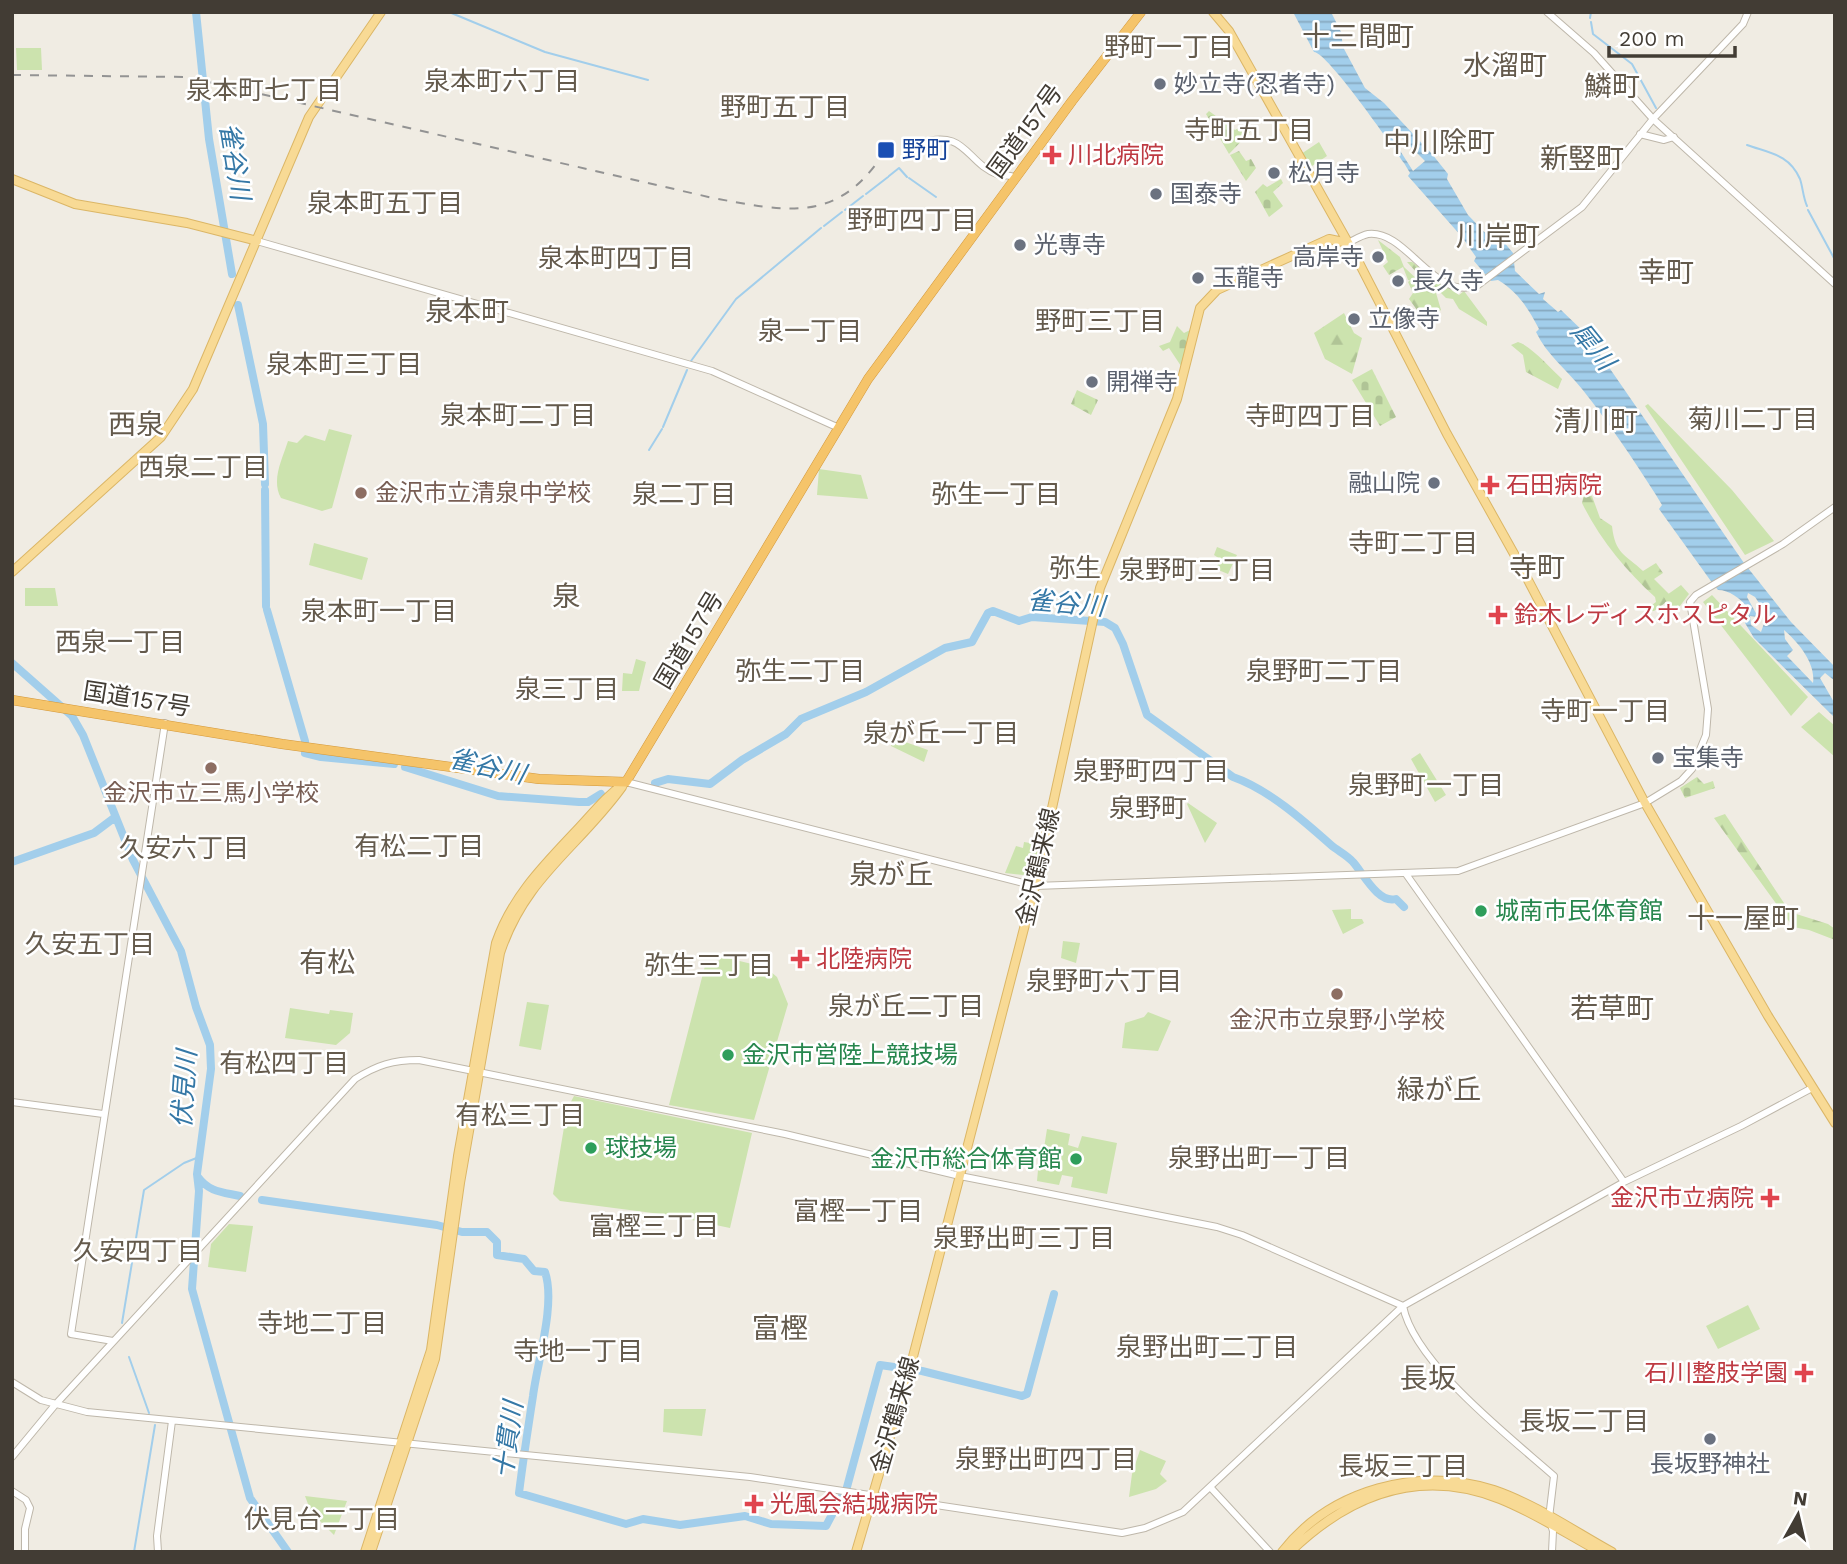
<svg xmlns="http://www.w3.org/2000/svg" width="1847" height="1564" font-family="'Work Sans','Noto Sans JP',sans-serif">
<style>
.forest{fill:url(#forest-firs)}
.cemetery{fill:url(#cemetery-stones)}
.park{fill:#cce3ae}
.water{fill:url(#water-rules);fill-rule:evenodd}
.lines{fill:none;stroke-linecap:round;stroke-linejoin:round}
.stream{stroke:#a2ceeb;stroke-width:2}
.river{stroke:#a2ceeb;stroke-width:8}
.minor-casing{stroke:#beb7aa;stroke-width:8}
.major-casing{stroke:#dbb666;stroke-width:10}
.highway-casing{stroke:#d3983b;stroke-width:10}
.minor{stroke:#fff;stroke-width:6}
.major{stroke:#f8da95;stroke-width:8}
.highway{stroke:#f5c46a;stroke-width:9}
.rail{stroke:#939393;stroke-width:2;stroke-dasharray:9 9;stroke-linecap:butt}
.worship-dot{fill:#6b7280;stroke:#fff;stroke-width:2.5}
.transit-dot{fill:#1a4fb4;stroke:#fff;stroke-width:2.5}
.health-dot{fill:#e0444e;stroke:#fff;stroke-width:2.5}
.education-dot{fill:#8d6e63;stroke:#fff;stroke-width:2.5}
.leisure-dot{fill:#2e9e5b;stroke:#fff;stroke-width:2.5}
.labels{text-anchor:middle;stroke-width:5;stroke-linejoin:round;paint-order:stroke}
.worship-label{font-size:24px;fill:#5b616d;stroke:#fff;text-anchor:start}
.street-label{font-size:24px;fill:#423c34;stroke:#fff}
.transit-label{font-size:24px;fill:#164399;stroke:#fff;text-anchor:start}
.health-label{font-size:24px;fill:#be3a42;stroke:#fff;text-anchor:start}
.education-label{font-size:24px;fill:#785e54;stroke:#fff}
.leisure-label{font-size:24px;fill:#27864d;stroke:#fff;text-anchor:start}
.neighbourhood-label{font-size:26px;fill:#645a4c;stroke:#fff}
.water-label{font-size:26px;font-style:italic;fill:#3578a6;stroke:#fff}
.quarter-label{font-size:28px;fill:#645a4c;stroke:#fff}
</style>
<defs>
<pattern id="forest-firs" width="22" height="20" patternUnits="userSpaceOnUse" patternTransform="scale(1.75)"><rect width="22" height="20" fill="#cce3ae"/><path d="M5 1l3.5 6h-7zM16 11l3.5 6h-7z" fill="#b0c496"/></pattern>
<pattern id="cemetery-stones" width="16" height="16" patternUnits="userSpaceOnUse" patternTransform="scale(1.75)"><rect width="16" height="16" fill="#cce3ae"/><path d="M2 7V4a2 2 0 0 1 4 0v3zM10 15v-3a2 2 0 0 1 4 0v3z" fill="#b0c496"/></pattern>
<pattern id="water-rules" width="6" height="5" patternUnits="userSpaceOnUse" patternTransform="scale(1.75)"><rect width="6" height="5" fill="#a2ceeb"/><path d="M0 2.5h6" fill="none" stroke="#86a8bf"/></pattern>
</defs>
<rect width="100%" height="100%" fill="#f0ece3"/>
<!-- forest -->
<path class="forest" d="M1407,262H1412L1459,295L1464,291L1487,322V326L1459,309L1453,299L1446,298L1434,286L1441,310L1425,321L1409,299L1413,293L1408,282L1418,274Z
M1344,313L1354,333L1362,338L1352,374L1325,359L1314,333Z
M1518,342C1531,346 1550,368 1562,379L1558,389L1526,372L1523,355L1511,345Z
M1584,494L1592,496L1600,518L1612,526C1615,554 1625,554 1643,571L1656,563L1663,573L1654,579L1677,602L1674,610L1665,603L1654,611H1644L1656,602L1655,597C1626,571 1599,538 1582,503Z
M1725,814L1790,912L1828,924L1835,929V940L1809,930L1793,927L1714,818Z"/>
<!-- cemetery -->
<path class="cemetery" d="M1209,111L1235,130L1248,123L1253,129L1229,154L1206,114Z
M1239,151L1246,161L1251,159L1256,168L1246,181L1230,155Z
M1281,179L1283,183L1273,192L1283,206L1269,217L1255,192L1263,184L1267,187Z
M1378,240L1400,257L1404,267L1421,283L1408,280L1403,267L1389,275L1383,266L1388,262Z
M1177,326L1184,333L1190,330L1181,366L1169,348L1163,351L1159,346L1170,342Z
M1372,369L1396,417L1380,426L1352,380Z
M1077,390L1098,400L1091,415L1071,404Z
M1697,777L1704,784L1713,781L1715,788L1685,798L1680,788Z"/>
<!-- park -->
<path class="park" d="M16,48H41L42,70H17Z
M1319,142L1327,156L1309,168L1301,154Z
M1648,404L1732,490L1774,541L1745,555L1645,406Z
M329,429L352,435L332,508L322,511L281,498C271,480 282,460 288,441L297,443L305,435L325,441Z
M819,469L861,475L868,499L817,495Z
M314,543L368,558L362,580L309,565Z
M1217,547L1237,555L1228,574L1216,569L1220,559L1214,555Z
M1681,585L1689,594L1674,614L1664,597Z
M25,588H55L58,606H25Z
M1712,595L1808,697L1791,716L1703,602Z
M636,659L646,662L639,691H622L623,673L632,674Z
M1819,712L1835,726V757L1801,727Z
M894,738L928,750L924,762L891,746Z
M1420,753L1446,795L1435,802L1411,759Z
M1188,803L1217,823L1205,843L1187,804Z
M1039,833L1042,834L1033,876L1005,873L1016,846L1023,848L1024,842L1030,843Z
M1351,909V919H1362L1364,923L1343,934L1332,910Z
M1063,941L1080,943L1076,963L1061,958Z
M723,957L752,964L771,972L777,977L788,1004L754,1120L669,1105L706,962L716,963Z
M527,1002L549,1005L541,1050L519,1046Z
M290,1008L329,1014L330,1010L353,1013L350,1033L336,1045L285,1038Z
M1148,1012L1171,1021L1158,1051L1122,1048L1125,1023L1144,1017Z
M574,1096L752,1133L730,1228L668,1215L560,1201L553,1194L567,1109Z
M1047,1129L1070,1134L1068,1145L1078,1148L1082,1136L1117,1143L1107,1194L1071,1187L1073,1177L1062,1175L1059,1185L1037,1181L1040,1148H1044Z
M229,1224L253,1226L246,1272L208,1267L211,1244Z
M1748,1305L1760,1329L1718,1349L1706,1326Z
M664,1409H706L702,1436L663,1432Z
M1140,1450L1166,1461L1160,1474L1167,1481L1156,1489L1129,1497L1132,1474Z
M305,1496L347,1501L334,1535L311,1512Z"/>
<!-- water -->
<path class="water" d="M1293,12H1331L1341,32L1343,47L1365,88L1384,103L1432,154L1448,174L1447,179L1468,215L1497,245L1503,241L1513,253L1515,271L1539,294L1545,292L1543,299L1558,312L1561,310L1586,334L1744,563L1791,622L1835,667V681L1825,673L1820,678L1835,704V718L1754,638L1745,623L1747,607C1740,598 1729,590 1718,590L1713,584L1659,509L1662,505L1656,495C1633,459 1609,423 1582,389C1565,368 1547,355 1536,332L1539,329C1528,308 1518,292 1498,280L1491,281L1474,261L1476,257L1462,237L1408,176L1410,173L1404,163C1392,146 1328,53 1314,52ZM1393,129L1425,161L1413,171L1392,138ZM1748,593L1755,597L1767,615L1761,632L1751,625L1750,616L1758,617L1747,597ZM1784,630C1798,642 1816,663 1813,683L1787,656L1793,650L1785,639Z"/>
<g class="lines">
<!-- stream -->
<path class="stream" d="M449,12L545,52L648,80
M1590,18L1591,12
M1591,22L1593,34L1632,64L1656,108
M1747,145C1769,153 1789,154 1800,179C1803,188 1803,197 1807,206
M889,176L899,168L907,177
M909,178L936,197
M866,194L888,177
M845,210L863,196
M1808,210L1835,260
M824,226L842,212
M691,361L736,299L821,228
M663,427L687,370
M649,450L662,429
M122,1323L144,1190L184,1163L199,1157
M129,1357L149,1413
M134,1552L155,1425"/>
<!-- river -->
<path class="river" d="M196,12L209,139L232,274
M238,305L263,424L265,484
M265,490L266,606
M267,610L305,741
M12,663L72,716L83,735L133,860L181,951L196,1007L210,1045L211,1069L197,1174L199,1191L192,1289L250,1498L288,1552
M305,753L321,757L394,764
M405,767L498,796L579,802H588L601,794
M655,783L668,779L710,784L742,760L786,734L801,719L866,692L945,648L972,642L988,613L993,611L1019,621L1032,617L1105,622L1115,628L1123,644L1147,715L1233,777C1268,789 1304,821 1331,845C1338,851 1347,855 1353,862C1363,873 1378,904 1396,899L1404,907
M12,862L94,833L114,818
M198,1177C209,1192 222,1192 240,1196
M262,1200L437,1225L462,1232H487L497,1242V1255L524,1259L534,1271L545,1272C556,1304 537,1363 533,1396C528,1428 523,1461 519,1493L626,1524L643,1519L680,1525L745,1516L771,1524L826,1526L842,1496
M847,1487L880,1365L922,1371L1022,1396L1027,1394L1054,1294"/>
<!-- minor casing -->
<g class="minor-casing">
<path id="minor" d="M1547,12L1594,53L1653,119L1835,284
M1640,134L1664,140L1674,137
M920,143C967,128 965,163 999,175C1006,177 1008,173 1015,178
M257,241L712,371L839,428
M1348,243C1354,240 1362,235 1368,234C1407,229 1434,303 1478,285L1582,207L1653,119L1743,24L1748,12
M626,782L1035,886L1458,871L1645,803L1681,781L1692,769L1706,735L1708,709L1690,602L1696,595L1783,544L1835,507
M1406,874L1624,1182
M12,1102L103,1114
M1403,1306C1414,1363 1510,1437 1554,1476L1549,1518L1553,1531L1552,1552
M113,1341L71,1334L165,723
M12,1382L41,1400L87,1412L750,1477L1122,1533L1145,1528L1183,1512L1403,1306L1624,1182L1741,1126L1812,1088
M12,1457L55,1405L355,1079C377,1065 393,1060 419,1060L785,1134L960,1176L1217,1227L1242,1235L1403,1306
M1211,1488L1270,1552
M12,1491L26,1500L30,1508L25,1529V1552
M158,1552L157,1536L172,1421"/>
</g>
<!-- major casing -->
<g class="major-casing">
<path id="major" d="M1213,12L1229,31L1355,255L1447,434L1518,561L1645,803L1768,1016L1835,1123
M12,179L75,204L187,223L257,241
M12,572L161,437L193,389L309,117L381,12
M365,1552L431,1350L458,1156L496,943C512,897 543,866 576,831C593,813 606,796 626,782
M371,1552L435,1359L460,1183L500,953C525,877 578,848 622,787
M856,1552L909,1372L1035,886L1100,588L1177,399L1200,308L1217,290L1329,239L1348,243
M1282,1552C1331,1489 1419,1466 1494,1490C1535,1504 1574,1531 1612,1552
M1290,1552C1349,1495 1419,1467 1500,1499C1535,1513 1567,1534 1600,1552"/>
</g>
<!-- highway casing -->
<g class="highway-casing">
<path id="highway" d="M12,700L282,744L539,779L626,782L868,379L1072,101L1141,12"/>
</g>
<!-- minor -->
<use href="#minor" class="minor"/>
<!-- major -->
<use href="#major" class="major"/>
<!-- highway -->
<use href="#highway" class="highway"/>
<!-- rail -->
<path class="rail" d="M12,75L187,77L713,198C784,211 837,225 883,154"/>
</g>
<!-- markers -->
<g class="worship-dot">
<circle cx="1160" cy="84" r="7"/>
<circle cx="1274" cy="173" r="7"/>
<circle cx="1156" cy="194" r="7"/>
<circle cx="1020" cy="245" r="7"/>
<circle cx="1378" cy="257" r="7"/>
<circle cx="1198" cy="278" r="7"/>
<circle cx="1398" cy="281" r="7"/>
<circle cx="1354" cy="319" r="7"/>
<circle cx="1092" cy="382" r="7"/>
<circle cx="1434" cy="483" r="7"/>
<circle cx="1658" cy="758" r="7"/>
<circle cx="1710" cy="1439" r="7"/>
</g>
<rect class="transit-dot" x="877" y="141" width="18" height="18" rx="3.5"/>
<g class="health-dot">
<path d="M1048.5 144.5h7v7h7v7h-7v7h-7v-7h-7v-7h7z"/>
<path d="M1486.5 474.5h7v7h7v7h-7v7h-7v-7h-7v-7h7z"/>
<path d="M1494.5 604.5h7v7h7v7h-7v7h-7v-7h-7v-7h7z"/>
<path d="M796.5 948.5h7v7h7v7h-7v7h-7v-7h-7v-7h7z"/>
<path d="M1766.5 1187.5h7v7h7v7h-7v7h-7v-7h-7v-7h7z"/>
<path d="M1800.5 1362.5h7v7h7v7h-7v7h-7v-7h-7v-7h7z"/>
<path d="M750.5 1493.5h7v7h7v7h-7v7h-7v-7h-7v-7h7z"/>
</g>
<g class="education-dot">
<circle cx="361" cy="493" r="7"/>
<circle cx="211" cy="768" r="7"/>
<circle cx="1337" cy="994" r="7"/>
</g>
<g class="leisure-dot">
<circle cx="1481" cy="911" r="7"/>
<circle cx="728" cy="1055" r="7"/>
<circle cx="591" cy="1148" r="7"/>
<circle cx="1076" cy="1159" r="7"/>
</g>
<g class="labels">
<!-- worship labels -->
<g class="worship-label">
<text x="1174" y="92">妙立寺(忍者寺)</text>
<text x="1288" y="181">松月寺</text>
<text x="1170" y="202">国泰寺</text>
<text x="1034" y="253">光専寺</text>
<text x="1364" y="265" text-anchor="end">高岸寺</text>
<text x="1212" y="286">玉龍寺</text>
<text x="1412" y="289">長久寺</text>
<text x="1368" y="327">立像寺</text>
<text x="1106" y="390">開禅寺</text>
<text x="1420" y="491" text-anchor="end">融山院</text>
<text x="1672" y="766">宝集寺</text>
<text x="1710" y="1472" text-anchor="middle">長坂野神社</text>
</g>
<!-- street labels -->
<g class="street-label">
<text transform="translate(1025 131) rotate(-54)" y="8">国道157号</text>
<text transform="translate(689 640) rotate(-59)" y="8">国道157号</text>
<text transform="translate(137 699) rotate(9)" y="8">国道157号</text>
<text transform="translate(1038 867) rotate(-77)" y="8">金沢鶴来線</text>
<text transform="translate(895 1415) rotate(-74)" y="8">金沢鶴来線</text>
</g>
<!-- transit labels -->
<g class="transit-label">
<text x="902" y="158">野町</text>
</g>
<!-- health labels -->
<g class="health-label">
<text x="1068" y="163">川北病院</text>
<text x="1506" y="493">石田病院</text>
<text x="1514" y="623">鈴木レディスホスピタル</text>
<text x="816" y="967">北陸病院</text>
<text x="1754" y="1206" text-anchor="end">金沢市立病院</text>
<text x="1788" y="1381" text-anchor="end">石川整肢学園</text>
<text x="770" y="1512">光風会結城病院</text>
</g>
<!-- education labels -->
<g class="education-label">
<text x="375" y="501" text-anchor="start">金沢市立清泉中学校</text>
<text x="211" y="801">金沢市立三馬小学校</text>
<text x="1337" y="1028">金沢市立泉野小学校</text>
</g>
<!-- leisure labels -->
<g class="leisure-label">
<text x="1495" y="919">城南市民体育館</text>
<text x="742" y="1063">金沢市営陸上競技場</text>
<text x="605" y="1156">球技場</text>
<text x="1062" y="1167" text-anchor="end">金沢市総合体育館</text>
</g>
<!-- neighbourhood labels -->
<g class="neighbourhood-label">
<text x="1169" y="56">野町一丁目</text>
<text x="502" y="90">泉本町六丁目</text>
<text x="264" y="99">泉本町七丁目</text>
<text x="785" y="116">野町五丁目</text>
<text x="1249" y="139">寺町五丁目</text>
<text x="385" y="212">泉本町五丁目</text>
<text x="912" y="229">野町四丁目</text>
<text x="616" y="267">泉本町四丁目</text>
<text x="1100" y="330">野町三丁目</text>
<text x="810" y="340">泉一丁目</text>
<text x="344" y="373">泉本町三丁目</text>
<text x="518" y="424">泉本町二丁目</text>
<text x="1310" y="425">寺町四丁目</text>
<text x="1753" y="428">菊川二丁目</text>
<text x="203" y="476">西泉二丁目</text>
<text x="684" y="503">泉二丁目</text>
<text x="996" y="503">弥生一丁目</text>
<text x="1413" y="552">寺町二丁目</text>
<text x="1075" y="577">弥生</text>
<text x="1197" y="579">泉野町三丁目</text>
<text x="379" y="620">泉本町一丁目</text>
<text x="120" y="651">西泉一丁目</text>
<text x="800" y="680">弥生二丁目</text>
<text x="1324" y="680">泉野町二丁目</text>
<text x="567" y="698">泉三丁目</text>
<text x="1605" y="720">寺町一丁目</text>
<text x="941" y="742">泉が丘一丁目</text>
<text x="1151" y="780">泉野町四丁目</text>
<text x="1426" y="794">泉野町一丁目</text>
<text x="1148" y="817">泉野町</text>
<text x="419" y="855">有松二丁目</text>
<text x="184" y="857">久安六丁目</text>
<text x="90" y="953">久安五丁目</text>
<text x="709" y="974">弥生三丁目</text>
<text x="1104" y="990">泉野町六丁目</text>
<text x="906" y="1015">泉が丘二丁目</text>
<text x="284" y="1072">有松四丁目</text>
<text x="520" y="1124">有松三丁目</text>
<text x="1259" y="1167">泉野出町一丁目</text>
<text x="858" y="1220">富樫一丁目</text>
<text x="654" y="1235">富樫三丁目</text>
<text x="1024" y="1247">泉野出町三丁目</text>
<text x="138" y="1260">久安四丁目</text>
<text x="322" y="1332">寺地二丁目</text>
<text x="1207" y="1356">泉野出町二丁目</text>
<text x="578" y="1360">寺地一丁目</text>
<text x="1584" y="1430">長坂二丁目</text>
<text x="1046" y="1468">泉野出町四丁目</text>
<text x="1403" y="1475">長坂三丁目</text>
<text x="322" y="1528">伏見台二丁目</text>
</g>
<!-- water labels -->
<g class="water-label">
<text transform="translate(235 161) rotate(81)" y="9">雀谷川</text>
<text transform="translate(1593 346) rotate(51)" y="9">犀川</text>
<text transform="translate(1066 603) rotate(5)" y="9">雀谷川</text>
<text transform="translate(487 766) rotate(13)" y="9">雀谷川</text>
<text transform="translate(184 1089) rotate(-86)" y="9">伏見川</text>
<text transform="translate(508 1440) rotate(-82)" y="9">十貫川</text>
</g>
<!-- quarter labels -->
<g class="quarter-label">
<text x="1358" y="46">十三間町</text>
<text x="1505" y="75">水溜町</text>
<text x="1612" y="96">鱗町</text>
<text x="1439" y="152">中川除町</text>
<text x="1582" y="168">新竪町</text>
<text x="1498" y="246">川岸町</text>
<text x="1666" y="282">幸町</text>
<text x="467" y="321">泉本町</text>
<text x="1596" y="431">清川町</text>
<text x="136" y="434">西泉</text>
<text x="1537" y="577">寺町</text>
<text x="566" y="606">泉</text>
<text x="891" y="884">泉が丘</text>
<text x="1743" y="928">十一屋町</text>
<text x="327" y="972">有松</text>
<text x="1612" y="1018">若草町</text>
<text x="1439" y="1099">緑が丘</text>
<text x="780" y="1338">富樫</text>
<text x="1428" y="1388">長坂</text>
</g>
</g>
<!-- border -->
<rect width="1847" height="1564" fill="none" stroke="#423c34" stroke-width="28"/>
<!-- north arrow -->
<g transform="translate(1798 1515) rotate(8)" stroke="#ffffff" stroke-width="5" paint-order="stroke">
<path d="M0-5L12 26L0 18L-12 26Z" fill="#423c34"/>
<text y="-10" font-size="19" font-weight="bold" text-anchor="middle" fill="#423c34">N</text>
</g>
<!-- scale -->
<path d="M1609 46v10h126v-10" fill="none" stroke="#423c34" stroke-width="3.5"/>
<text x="1619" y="46" font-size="21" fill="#423c34" stroke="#ffffff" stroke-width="5" paint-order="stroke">200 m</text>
</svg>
